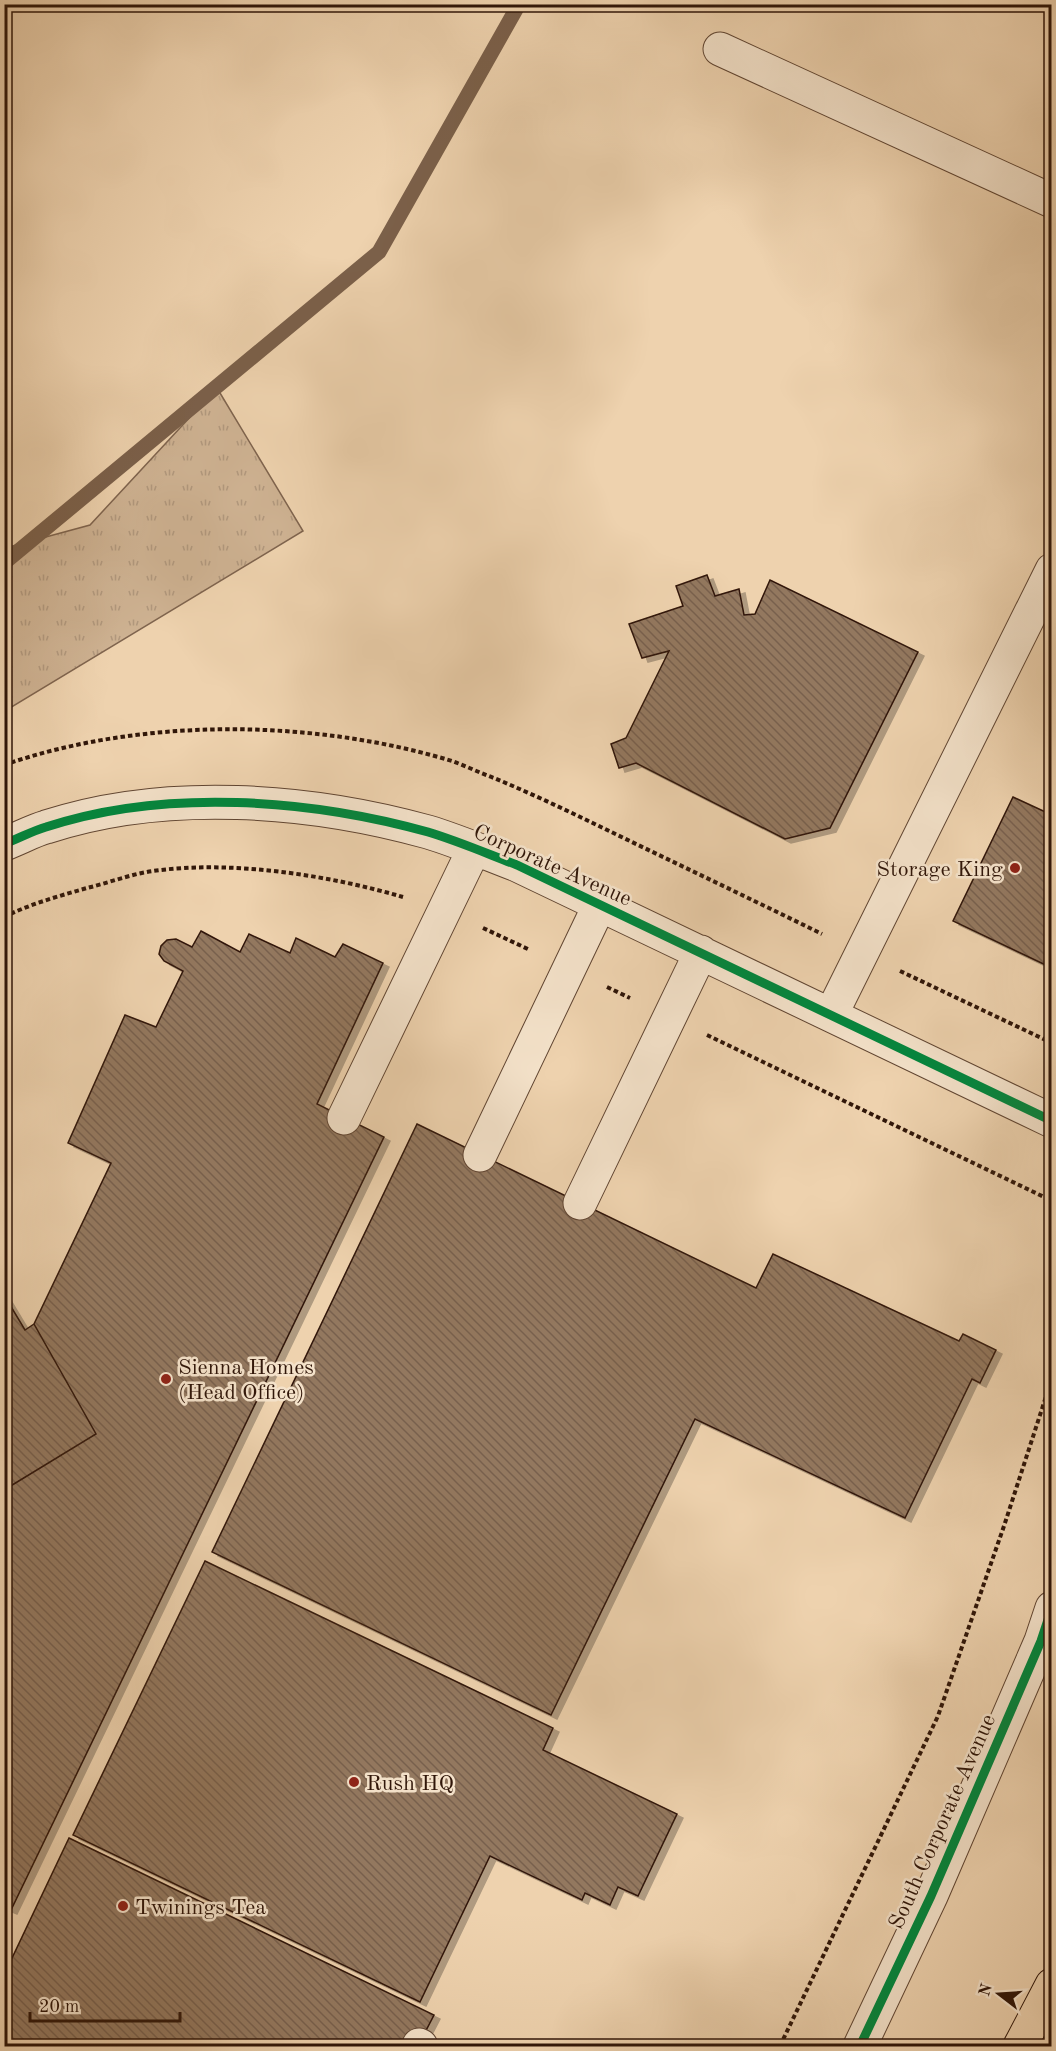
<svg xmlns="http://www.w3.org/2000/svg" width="1056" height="2051" font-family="'Old Standard TT',serif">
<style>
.park{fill:url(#park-tufts);stroke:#7f644e;stroke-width:1.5}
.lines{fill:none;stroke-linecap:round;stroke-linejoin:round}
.stream{stroke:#7b604a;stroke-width:15}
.building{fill:url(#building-back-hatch);stroke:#301609;stroke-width:1.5;filter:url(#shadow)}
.minor-casing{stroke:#604532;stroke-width:35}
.highway-casing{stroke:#301609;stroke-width:35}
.path{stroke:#301609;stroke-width:4;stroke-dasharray:4.5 3;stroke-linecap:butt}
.minor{stroke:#f4e2ca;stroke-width:33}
.highway{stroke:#eed2ae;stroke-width:33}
.cycleway-casing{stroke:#f4e2ca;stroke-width:13}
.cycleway{stroke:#00873e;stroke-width:9}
.poi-dot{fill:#8f2418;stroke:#f4e2ca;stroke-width:2}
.labels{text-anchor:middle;stroke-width:5;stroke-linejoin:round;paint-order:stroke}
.street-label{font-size:22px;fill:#301609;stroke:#f4e2ca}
.poi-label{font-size:22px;fill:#301609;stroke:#f4e2ca;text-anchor:start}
</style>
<defs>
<pattern id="park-tufts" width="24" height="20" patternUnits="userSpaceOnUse" patternTransform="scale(1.5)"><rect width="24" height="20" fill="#ceb292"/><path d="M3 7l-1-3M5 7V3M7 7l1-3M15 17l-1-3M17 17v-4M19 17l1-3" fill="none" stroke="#b1987d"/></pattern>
<pattern id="building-back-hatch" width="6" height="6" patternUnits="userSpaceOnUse" patternTransform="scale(1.5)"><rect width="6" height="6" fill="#93785f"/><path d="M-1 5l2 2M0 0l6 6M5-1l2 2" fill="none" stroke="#78614d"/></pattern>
<filter id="shadow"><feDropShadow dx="6" dy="4" stdDeviation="0" flood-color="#0004"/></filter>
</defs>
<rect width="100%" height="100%" fill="#eed2ae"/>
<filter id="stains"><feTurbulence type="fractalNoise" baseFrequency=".00333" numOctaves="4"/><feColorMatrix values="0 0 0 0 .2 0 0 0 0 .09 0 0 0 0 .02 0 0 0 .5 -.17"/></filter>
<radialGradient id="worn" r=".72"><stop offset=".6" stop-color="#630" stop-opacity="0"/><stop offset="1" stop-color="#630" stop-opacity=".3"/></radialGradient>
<!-- park -->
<path class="park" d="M217,388L303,531L5,711V548L90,525Z"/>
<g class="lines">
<!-- stream -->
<path class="stream" d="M4,563L379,252L519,4"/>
</g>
<!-- building -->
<path class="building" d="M707,575L715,596L739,589L744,615L755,614L770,580L918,652L830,828L785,839L636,763L619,768L611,744L626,738L669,651L642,658L629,624L683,606L676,586Z
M1013,797L1052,815V968L953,921Z
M201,931L240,952L249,934L290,953L296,938L335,957L343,944L383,963L317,1104L384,1137L11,1910L4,1907V1490L96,1434L34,1324L111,1163L68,1143L125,1015L156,1027L183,971L164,961L159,954L161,946L167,940L176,939L192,947Z
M417,1124L756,1288L773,1254L959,1341L963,1334L996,1350L980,1383L972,1379L905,1518L695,1419L551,1715L212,1552Z
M4,1295L25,1330L34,1324L96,1434L4,1490Z
M205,1561L553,1728L543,1750L677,1814L638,1896L618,1887L610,1905L585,1893L582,1900L490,1856L420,2002L73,1835Z
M69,1838L434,2015L418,2046H4V1975Z"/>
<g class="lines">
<!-- minor casing -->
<g class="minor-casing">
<path id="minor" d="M720,49L1052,201
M4,844C18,839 32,831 46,827C165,788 309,799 428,832C458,841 488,854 517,865L1052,1121
M831,1015L1052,570
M344,1118L474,849
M480,1155L600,904
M580,1203L701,952
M419,2045L421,2046
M860,2046L931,1896L1041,1641L1052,1608"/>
</g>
<!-- highway casing -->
<g class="highway-casing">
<path id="highway" d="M1020,2046L1052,1985"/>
</g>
<!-- path -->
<path class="path" d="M4,765C142,717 314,719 452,761C466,766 480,773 494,778C530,793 566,810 601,827C675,863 749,898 822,934
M4,917C30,904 59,896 87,888C108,883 131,874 153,871C231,860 328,875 403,897
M483,928L530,950
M900,971L1052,1043
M607,987L630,998
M707,1035L1044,1197L1052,1203
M780,2046L938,1716L1004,1526L1052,1378"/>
<!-- minor -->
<use href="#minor" class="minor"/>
<!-- highway -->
<use href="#highway" class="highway"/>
<!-- cycleway casing -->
<g class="cycleway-casing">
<path id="cycleway" d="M4,844C18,839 32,831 46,827C165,788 309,799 428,832C458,841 488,854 517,865L1052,1121
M860,2046L931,1896L1041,1641L1052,1608"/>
</g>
<!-- cycleway -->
<use href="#cycleway" class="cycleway"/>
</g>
<!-- markers -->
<g class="poi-dot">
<circle cx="1015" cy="868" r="6"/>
<circle cx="166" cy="1379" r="6"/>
<circle cx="354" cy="1782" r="6"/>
<circle cx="123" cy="1906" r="6"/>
</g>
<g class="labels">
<!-- street labels -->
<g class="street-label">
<text transform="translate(553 864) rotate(24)" y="8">Corporate Avenue</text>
<text transform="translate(941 1821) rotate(-66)" y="8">South Corporate Avenue</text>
</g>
<!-- poi labels -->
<g class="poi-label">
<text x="1003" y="876" text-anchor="end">Storage King</text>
<text x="178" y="1374">Sienna Homes<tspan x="178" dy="25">(Head Office)</tspan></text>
<text x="366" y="1790">Rush HQ</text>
<text x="135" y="1914">Twinings Tea</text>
</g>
</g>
<!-- margin -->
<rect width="1056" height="2051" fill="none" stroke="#eed2ae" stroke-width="24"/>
<rect x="6" y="6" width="1044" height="2039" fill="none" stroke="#301609" stroke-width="3"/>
<rect x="12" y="12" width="1032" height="2027" fill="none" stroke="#301609" stroke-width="1.5"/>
<!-- north arrow -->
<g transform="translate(999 1994) rotate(287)" stroke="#f4e2ca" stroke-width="4.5" paint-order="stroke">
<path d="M0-4.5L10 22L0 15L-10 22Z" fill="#301609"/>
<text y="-9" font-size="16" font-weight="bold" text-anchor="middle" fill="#301609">N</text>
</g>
<!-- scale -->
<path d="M30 2012v9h150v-9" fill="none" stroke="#301609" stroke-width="3"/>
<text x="39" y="2012" font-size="18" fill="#301609" stroke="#f4e2ca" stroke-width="4.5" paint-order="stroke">20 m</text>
<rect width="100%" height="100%" filter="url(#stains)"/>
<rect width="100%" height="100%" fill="url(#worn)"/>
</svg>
